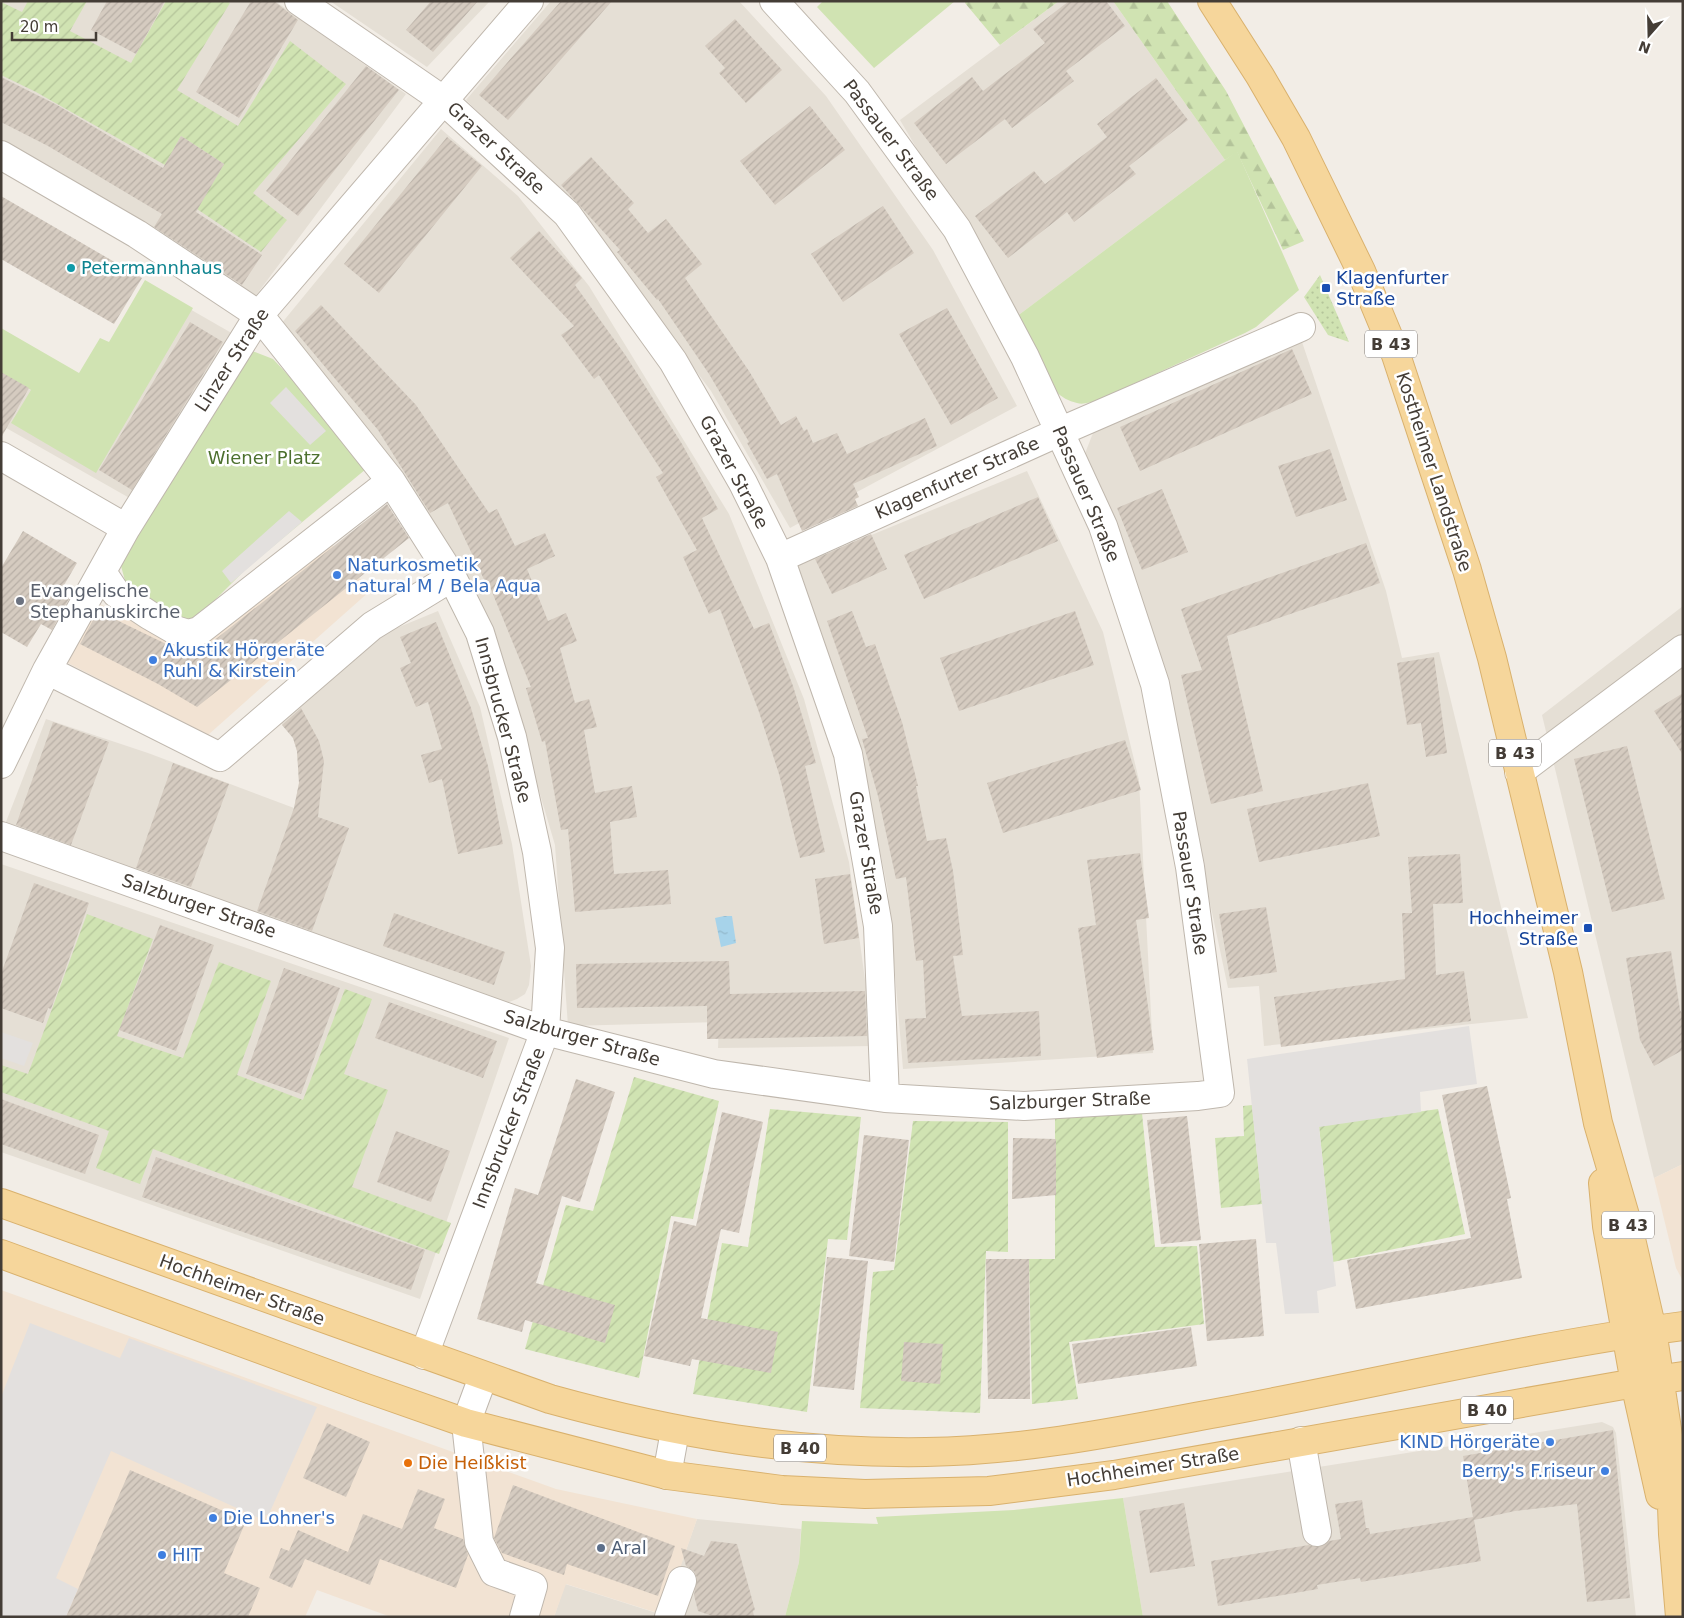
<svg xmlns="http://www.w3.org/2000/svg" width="1684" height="1618" font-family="'DejaVu Sans',sans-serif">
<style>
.residential{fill:#e5dfd5}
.commercial{fill:#f2e3d3}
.grass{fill:url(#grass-dots)}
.forest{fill:url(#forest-firs)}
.park{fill:#d0e3b2}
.garden{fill:url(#garden-furrows)}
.parking{fill:#e3e0de}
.water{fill:url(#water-ripples)}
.building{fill:url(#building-hatch)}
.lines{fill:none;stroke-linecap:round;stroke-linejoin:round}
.minor-casing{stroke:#bfb7ad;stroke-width:30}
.major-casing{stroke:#d9b16d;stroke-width:30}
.minor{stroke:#fff;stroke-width:28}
.major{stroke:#f6d69b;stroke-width:28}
.culture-dot{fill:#0f9aa8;stroke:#fff;stroke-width:2}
.transit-dot{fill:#1a4fb4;stroke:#fff;stroke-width:2}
.shop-dot{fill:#3f7fe0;stroke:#fff;stroke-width:2}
.worship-dot{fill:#6b7280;stroke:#fff;stroke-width:2}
.food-dot{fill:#e8710a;stroke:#fff;stroke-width:2}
.service-dot{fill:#5c6f8a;stroke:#fff;stroke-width:2}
.labels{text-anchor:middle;stroke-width:5;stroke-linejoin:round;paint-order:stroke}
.shield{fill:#fff;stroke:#7c7772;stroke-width:1}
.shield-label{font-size:16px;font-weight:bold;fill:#443d36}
.street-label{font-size:18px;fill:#443d36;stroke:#fff}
.culture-label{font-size:18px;fill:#0d838f;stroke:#fff;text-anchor:start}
.transit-label{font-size:18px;fill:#164399;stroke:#fff;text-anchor:start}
.park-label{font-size:18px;fill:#4c702e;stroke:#fff}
.shop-label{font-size:18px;fill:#366cbe;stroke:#fff;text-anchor:start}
.worship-label{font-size:18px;fill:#5b616d;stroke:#fff;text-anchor:start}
.food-label{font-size:18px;fill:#c56008;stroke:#fff;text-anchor:start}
.service-label{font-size:18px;fill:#4e5e75;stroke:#fff;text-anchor:start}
</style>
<defs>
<pattern id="grass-dots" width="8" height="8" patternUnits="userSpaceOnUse" patternTransform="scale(1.25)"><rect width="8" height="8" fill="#d0e3b2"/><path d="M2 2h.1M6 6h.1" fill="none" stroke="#b4c49a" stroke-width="1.8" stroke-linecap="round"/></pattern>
<pattern id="forest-firs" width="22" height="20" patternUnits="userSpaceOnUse" patternTransform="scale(1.25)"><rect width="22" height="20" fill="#d0e3b2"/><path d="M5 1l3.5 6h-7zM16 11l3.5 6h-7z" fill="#b4c49a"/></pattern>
<pattern id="garden-furrows" width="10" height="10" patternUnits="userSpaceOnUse" patternTransform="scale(1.25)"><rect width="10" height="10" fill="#d0e3b2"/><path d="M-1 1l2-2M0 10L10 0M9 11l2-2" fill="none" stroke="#b4c49a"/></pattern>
<pattern id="water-ripples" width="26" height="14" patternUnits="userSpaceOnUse" patternTransform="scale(1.25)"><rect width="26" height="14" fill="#a7d3ea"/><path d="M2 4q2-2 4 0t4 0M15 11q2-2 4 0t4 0" fill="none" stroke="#91b6c9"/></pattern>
<pattern id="building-hatch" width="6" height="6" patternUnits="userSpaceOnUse" patternTransform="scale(1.25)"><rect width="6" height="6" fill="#d5cbc0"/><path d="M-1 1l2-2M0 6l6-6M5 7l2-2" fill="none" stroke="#b8afa6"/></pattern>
</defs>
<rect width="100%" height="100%" fill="#f2ede6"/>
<!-- residential -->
<path class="residential" d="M1,1H275L406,94L251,302L1,143Z
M330,1H490L427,67Z
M551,1H739L826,96L933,250L1017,406L790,528L711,391L572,206L466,100Z
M1059,1H1113L1225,160L1016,317L900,120Z
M441,129L518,196L589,286L729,514L804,699L849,862L874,1046L718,1048L719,1022L568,1026L555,845L492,631L281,324Z
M188,308L235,335L133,500L1,425V373L107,434Z
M1301,339L1386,591L1402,658L1439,652L1528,1018L1264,1046L1259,986L1228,988L1160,666L1084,456L1093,433L1126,414Z
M1027,471L1103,632L1139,780L1153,1053L903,1069L888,891L856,730L796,566Z
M1683,606V1164L1654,1178L1542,715Z
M438,611L480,707L512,844L531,966L529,985L525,994L517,999L507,1003L492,1002L4,827L46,719L148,753L294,808L299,783L297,751L293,738L280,722L387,632Z
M1,864L509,1038L420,1299L1,1152Z
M1602,1422L1613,1427L1616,1433L1636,1617H1143L1123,1498Z
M697,1519L801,1529L799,1562L785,1617H554L565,1584L663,1615Z"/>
<!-- commercial -->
<path class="commercial" d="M330,542L370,591L208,735L62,660L94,601L193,650Z
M1683,1164V1281L1676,1268L1654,1178Z
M1,1290L556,1489L697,1519L664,1615L566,1584L554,1617H391L317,1590L305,1617H1Z"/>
<!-- grass -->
<path class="grass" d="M1320,275L1349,342L1328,335L1304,297Z"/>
<!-- forest -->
<path class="forest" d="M966,1H1059L1000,45L965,3Z
M1113,1H1167L1226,91L1304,241L1283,250L1237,152L1225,160Z"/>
<!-- park -->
<path class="park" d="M823,1H955L874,68L817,7Z
M1237,151L1299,290L1256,327L1245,333L1096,401C1091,402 1083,405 1077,403C1044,397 1029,344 1016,317Z
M145,280L193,308L96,473L11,423L31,390L1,373V328L79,373L100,338L109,342Z
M242,351L255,352L273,359L372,464L247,568L189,626L127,588L121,566L123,555Z
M1123,1498L1143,1617H785L799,1562L802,1521L878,1524L876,1517L1014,1510Z"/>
<!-- garden -->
<path class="garden" d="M28,1H87L70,31L131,63L166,1H226L230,3L177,90L238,126L290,41L346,84L253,193L287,220L261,252L197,209L224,164L181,136L165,165L36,92L1,75V2L22,12Z
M87,914L153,939L117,1036L183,1058L219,962L271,981L237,1075L303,1100L345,989L372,999L344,1074L388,1090L352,1187L451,1223L439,1254L153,1149L140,1184L96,1168L109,1131L1,1092V1065L28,1074Z
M634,1077L719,1101L693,1219L671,1216L639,1378L525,1349L566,1205L593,1211Z
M1252,1105L1262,1204L1221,1208L1215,1138L1244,1136L1243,1106Z
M770,1109L861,1117L847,1240L828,1239L807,1412L693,1394L722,1243L748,1247Z
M1438,1109L1465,1234L1333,1262L1319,1126Z
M1142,1113L1155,1247L1197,1246L1204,1324L1069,1342L1078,1399L1032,1404L1029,1259H1055V1118Z
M913,1121L1008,1122V1252L986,1251L980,1413L860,1408L873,1272L894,1270Z"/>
<!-- parking -->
<path class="parking" d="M286,387L326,431L310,445L270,403Z
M289,511L302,522L231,583L222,571Z
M1469,1026L1477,1084L1420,1092L1421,1112L1319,1127L1336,1286L1317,1291L1319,1313L1285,1314L1276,1243H1266L1247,1059Z
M1,1032L33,1043L24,1066L1,1058Z
M30,1323L120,1358L129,1338L317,1407L269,1514L259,1518L111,1451L56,1578L78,1589L66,1617H1V1397Z"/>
<!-- water -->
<path class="water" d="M724,916H732L736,943L721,947L715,918Z"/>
<!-- building -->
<path class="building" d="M107,1H165L136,54L91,30Z
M251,1H274L298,20L239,118L196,92Z
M431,1H478L433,52L406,30Z
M561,1H612L508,120L479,95Z
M1069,1H1106L1125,26L1066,71L1074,81L1012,128L1005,119L946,164L914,123L972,77L983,91L1045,43L1033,29Z
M735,19L782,70L746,103L719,73L725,68L705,46Z
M366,66L399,90L298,216L266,191Z
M1,77L57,105L163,168L181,136L224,164L196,212L262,255L242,285L154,227L162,214L48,146L1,122Z
M1156,78L1188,120L1129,166L1136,174L1074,222L1067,212L1008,258L975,216L1034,171L1045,184L1107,137L1097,124Z
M810,106L845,150L775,205L740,161Z
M447,137L482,166L379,293L344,264Z
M591,157L634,203L628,209L648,233L666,219L702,264L685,278L749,371L781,425L796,416L804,431L807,429L813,443L837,433L847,454L925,418L937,446L853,484L859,497L855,499L858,506L802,531L777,474L767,479L747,443L749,442L709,374L658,299L657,300L617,252L620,250L561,185Z
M1,196L142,278L114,324L1,259Z
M883,206L914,253L843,302L811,254Z
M539,231L582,278L575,285L626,356L682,444L718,509L702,518L754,629L769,623L793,686L809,738L816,763L805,766L825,852L800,858L779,774L759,712L720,609L709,614L683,557L697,550L656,477L663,473L599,375L594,379L561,335L574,326L510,258Z
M321,305L416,405L489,513L497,509L515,546L545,533L555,556L527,569L548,621L566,613L577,641L560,648L575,703L589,699L597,727L584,730L595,793L632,786L637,817L610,822L614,874L668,870L671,904L575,912L568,829L561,830L545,741L542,742L526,688L531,687L490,587L488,588L448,503L430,513L378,430L295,331Z
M947,308L998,398L951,425L899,334Z
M190,322L223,342L132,490L99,470Z
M1292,349L1312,394L1140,471L1120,427Z
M1,372L29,388L1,438Z
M1330,449L1347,500L1296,517L1278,466Z
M1162,489L1188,552L1142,570L1117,508Z
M1038,497L1058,541L924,599L904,555Z
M387,504L409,538L197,707L158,684L80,644L98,611L193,657Z
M23,531L77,563L60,592L70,597L52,630L41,624L27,647L1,632V568Z
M871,534L887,569L832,594L815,559Z
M1366,543L1380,583L1227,636L1263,791L1211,804L1181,675L1202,670L1181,609Z
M852,611L866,647L875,644L902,722L918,786H916L927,841L946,838L953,871L963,955L953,956L962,1016L1039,1011L1041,1056L908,1063L905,1019L926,1018L923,960L916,961L906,877L896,879L878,796L862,739L868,738L827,621Z
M1075,611L1094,665L959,711L940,658Z
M436,622L471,708L488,766L503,844L458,854L442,779L429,783L421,755L442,749L428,702L416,707L400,668L411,663L400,637Z
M1434,657L1447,753L1426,757L1421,723L1407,725L1397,663Z
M1683,693V755L1654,711Z
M301,708L319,741L324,761L318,817L349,828L312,931L257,911L294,808L299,783L297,751L293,738L282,725Z
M53,722L109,742L71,845L16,825Z
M1125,740L1141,790L1003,833L987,783Z
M1627,746L1665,899L1612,912L1574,759Z
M173,763L229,784L191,887L136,868Z
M1368,783L1380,836L1259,862L1247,809Z
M1140,853L1149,918L1136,920L1154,1050L1097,1058L1078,928L1096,925L1087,860Z
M1460,854L1463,903L1433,904L1436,975L1464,971L1471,1021L1281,1047L1274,997L1405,979L1402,913H1412L1408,857Z
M850,874L859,938L824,944L815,879Z
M34,883L89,903L51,1009L48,1008L43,1023L1,1008V974Z
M1266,907L1277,972L1230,979L1219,914Z
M394,913L505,952L494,985L383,946Z
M160,925L214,945L176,1051L119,1030Z
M1671,951L1680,1010L1683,1015V1050L1654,1066L1640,1040L1626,958Z
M729,961L730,994L865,991L867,1036L707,1039V1006L577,1008L576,964Z
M284,968L340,988L301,1094L246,1074Z
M389,1002L497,1041L483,1078L375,1038Z
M576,1079L615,1092L580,1202L562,1196L536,1283L615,1305L605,1343L525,1320L522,1332L477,1319L515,1188L538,1195Z
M1487,1086L1511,1198L1507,1199L1522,1278L1356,1309L1347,1260L1471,1238L1442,1095Z
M1,1099L99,1135L85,1174L1,1144Z
M722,1112L763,1122L739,1233L721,1229L701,1318L778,1332L771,1373L692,1359L690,1366L644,1356L674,1221L696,1226Z
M1187,1116L1201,1240L1161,1244L1147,1120Z
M396,1131L450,1151L431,1202L377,1182Z
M864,1135L909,1140L894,1262L849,1256Z
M1013,1138L1056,1139V1195L1012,1199Z
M156,1157L425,1250L411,1290L142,1197Z
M1256,1239L1264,1336L1207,1341L1199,1244Z
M827,1257L868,1261L854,1390L813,1386Z
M986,1259H1029L1030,1399H988Z
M1191,1327L1197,1366L1078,1384L1072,1344Z
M904,1342L943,1344L940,1384L901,1381Z
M327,1423L370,1442L346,1497L303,1478Z
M1613,1430L1630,1598L1587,1602L1577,1504L1515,1511L1474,1520L1481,1561L1361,1582L1360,1578L1317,1585L1318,1589L1218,1606L1211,1561L1309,1545L1319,1547L1329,1541L1341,1539L1335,1504L1362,1500L1366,1528H1369L1370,1534L1473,1517L1463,1456Z
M130,1470L246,1521L224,1573L260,1588L248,1617H66Z
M513,1485L675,1546L658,1596L567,1564L564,1575L502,1553L494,1538Z
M418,1489L445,1499L434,1528L463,1539L468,1555L456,1588L380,1559L370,1585L305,1559L292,1588L269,1578L281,1548L289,1551L298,1530L348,1552L363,1514L402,1529Z
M1184,1503L1195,1566L1150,1573L1139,1511Z
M711,1541L737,1544L755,1610L753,1611L754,1617H715L698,1611L694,1595L697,1578L694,1571L686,1566L681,1548L704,1556Z"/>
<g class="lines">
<!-- minor casing -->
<g class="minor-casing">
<path id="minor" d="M299,1L443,100L567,214L673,361L743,483L780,558L848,754L878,926L885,1098
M1,155L137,234L259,315L391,481L452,577L480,633L512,737L537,852L550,948L545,1031L424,1355
M1,456L126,528
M780,558L1059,432L1301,327
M102,572L116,593L149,615L175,630L188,634L199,631L391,481
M47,670L220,757L372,626L452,577
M1,764L47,670L126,528L259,315L529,1
M1519,772L1683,649
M1,836L545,1031L714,1074L885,1098L1024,1106L1198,1096L1220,1093L1190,867L1155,684L1103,526L1025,357L957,229L857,92L774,1
M483,1377L466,1423L479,1542L494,1572L533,1586L524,1617
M1301,1441L1317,1532
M667,1475L675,1431
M669,1617L682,1581"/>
</g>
<!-- major casing -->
<g class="major-casing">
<path id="major" d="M1212,1L1260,76L1296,138L1361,271L1396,355L1467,570L1492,658L1568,972L1598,1123L1628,1226L1652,1330L1670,1449L1673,1534L1680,1617
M1603,1183L1607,1226L1635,1383L1660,1495
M1,1203L550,1399C676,1434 795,1454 926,1452C1016,1451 1106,1434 1195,1417C1358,1388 1519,1348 1683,1326
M1,1254L366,1388L466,1423L667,1475L782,1490L865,1494L989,1491L1114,1475L1635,1383L1683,1376"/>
</g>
<!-- minor -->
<use href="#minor" class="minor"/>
<!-- major -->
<use href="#major" class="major"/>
</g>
<!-- markers -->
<circle class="culture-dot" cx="71" cy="268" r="5"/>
<g class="transit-dot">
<rect x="1321" y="283" width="10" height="10" rx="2.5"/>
<rect x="1583" y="923" width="10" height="10" rx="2.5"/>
</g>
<g class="shop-dot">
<circle cx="337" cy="575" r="5"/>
<circle cx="153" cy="660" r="5"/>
<circle cx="1550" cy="1442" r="5"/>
<circle cx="1605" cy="1471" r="5"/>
<circle cx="213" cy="1518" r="5"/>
<circle cx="162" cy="1555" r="5"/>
</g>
<circle class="worship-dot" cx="20" cy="601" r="5"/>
<circle class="food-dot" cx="408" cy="1463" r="5"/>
<circle class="service-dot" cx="601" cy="1548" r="5"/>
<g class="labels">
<!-- shield labels -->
<g class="shield">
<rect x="1365" y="330.5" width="52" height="27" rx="4"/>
<rect x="1489" y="739.5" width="52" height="27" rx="4"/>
<rect x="1602" y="1211.5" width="52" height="27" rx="4"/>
<rect x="1461" y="1396.5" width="52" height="27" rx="4"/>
<rect x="774" y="1434.5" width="52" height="27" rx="4"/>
</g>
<g class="shield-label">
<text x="1391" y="350">B 43</text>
<text x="1515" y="759">B 43</text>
<text x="1628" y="1231">B 43</text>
<text x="1487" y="1416">B 40</text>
<text x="800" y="1454">B 40</text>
</g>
<!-- street labels -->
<g class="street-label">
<text transform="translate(891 140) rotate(53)" y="6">Passauer Straße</text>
<text transform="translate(496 148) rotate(43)" y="6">Grazer Straße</text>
<text transform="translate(232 360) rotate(-57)" y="6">Linzer Straße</text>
<text transform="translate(734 472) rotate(62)" y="6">Grazer Straße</text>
<text transform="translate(1434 472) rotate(72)" y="6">Kostheimer Landstraße</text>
<text transform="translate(957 478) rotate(-24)" y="6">Klagenfurter Straße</text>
<text transform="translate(1086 494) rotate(67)" y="6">Passauer Straße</text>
<text transform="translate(503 720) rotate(75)" y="6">Innsbrucker Straße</text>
<text transform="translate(866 853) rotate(80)" y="6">Grazer Straße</text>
<text transform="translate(1190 883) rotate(81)" y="6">Passauer Straße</text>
<text transform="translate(199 906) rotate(19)" y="6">Salzburger Straße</text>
<text transform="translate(582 1038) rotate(16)" y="6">Salzburger Straße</text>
<text transform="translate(1070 1101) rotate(-2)" y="6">Salzburger Straße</text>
<text transform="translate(509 1128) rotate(-69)" y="6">Innsbrucker Straße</text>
<text transform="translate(242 1290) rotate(20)" y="6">Hochheimer Straße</text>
<text transform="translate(1153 1467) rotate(-9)" y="6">Hochheimer Straße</text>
</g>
<!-- culture labels -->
<g class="culture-label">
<text x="81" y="274">Petermannhaus</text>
</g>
<!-- transit labels -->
<g class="transit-label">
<text x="1336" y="284">Klagenfurter<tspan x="1336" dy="21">Straße</tspan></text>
<text x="1578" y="924" text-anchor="end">Hochheimer<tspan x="1578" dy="21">Straße</tspan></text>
</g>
<!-- park labels -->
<g class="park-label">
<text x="264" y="464">Wiener Platz</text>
</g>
<!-- shop labels -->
<g class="shop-label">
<text x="347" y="571">Naturkosmetik<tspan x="347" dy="21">natural M / Bela Aqua</tspan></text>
<text x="163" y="656">Akustik Hörgeräte<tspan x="163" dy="21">Ruhl &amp; Kirstein</tspan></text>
<text x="1540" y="1448" text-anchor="end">KIND Hörgeräte</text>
<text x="1595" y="1477" text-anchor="end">Berry's F.riseur</text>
<text x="223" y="1524">Die Lohner's</text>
<text x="172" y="1561">HIT</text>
</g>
<!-- worship labels -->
<g class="worship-label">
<text x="30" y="597">Evangelische<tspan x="30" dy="21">Stephanuskirche</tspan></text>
</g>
<!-- food labels -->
<g class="food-label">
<text x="418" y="1469">Die Heißkist</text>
</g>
<!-- service labels -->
<g class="service-label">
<text x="611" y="1554">Aral</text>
</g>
</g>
<!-- border -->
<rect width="1684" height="1618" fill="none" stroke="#443d36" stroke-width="5"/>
<!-- north arrow -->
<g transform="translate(1649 35) rotate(200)" stroke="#ffffff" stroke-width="4" paint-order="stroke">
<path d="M0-4L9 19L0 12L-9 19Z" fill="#443d36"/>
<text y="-8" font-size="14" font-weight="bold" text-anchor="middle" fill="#443d36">N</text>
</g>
<!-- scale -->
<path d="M12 32v8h84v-8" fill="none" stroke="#443d36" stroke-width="2.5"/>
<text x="20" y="32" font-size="15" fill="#443d36" stroke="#ffffff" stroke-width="4" paint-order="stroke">20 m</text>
</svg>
